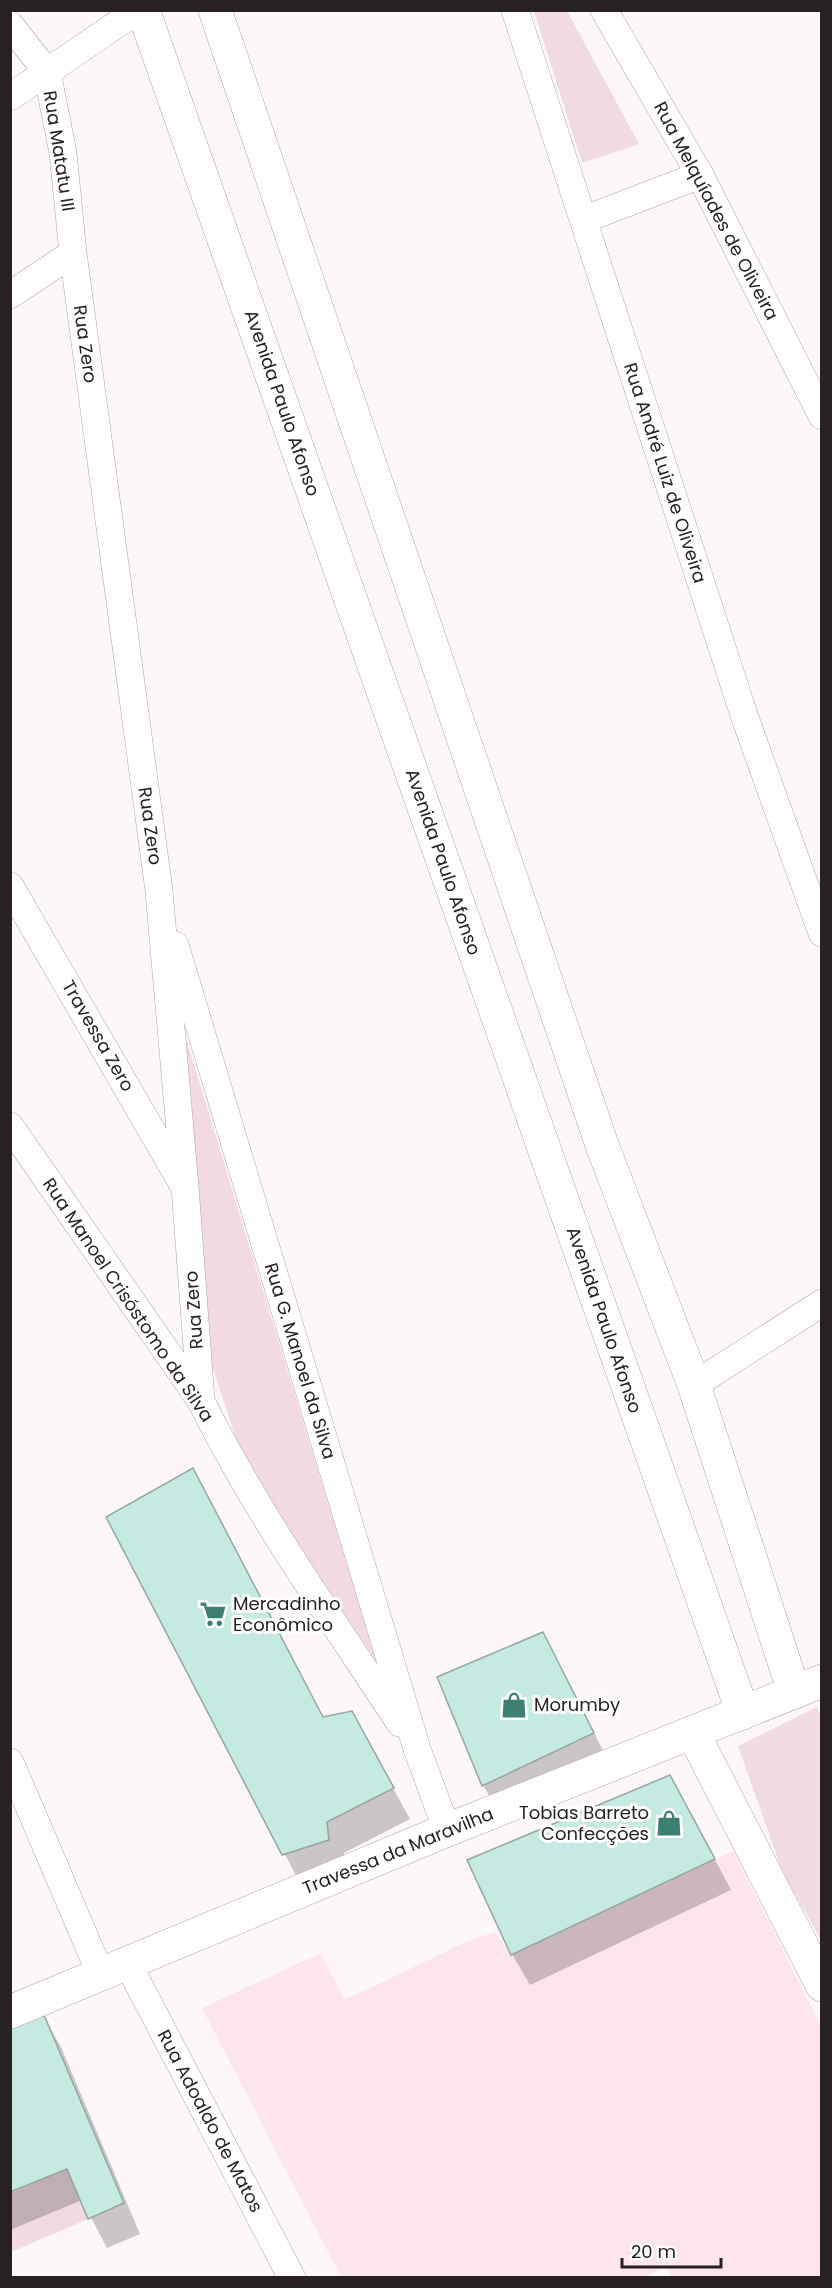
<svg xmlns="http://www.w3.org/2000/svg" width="832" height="2288" font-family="Poppins,sans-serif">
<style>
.built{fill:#fee4ed}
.green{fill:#f2dae2}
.shadow{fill:#0003}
.building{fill:#c5eae1;stroke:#94a6a1;stroke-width:1.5}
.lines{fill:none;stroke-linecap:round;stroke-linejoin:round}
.minor-casing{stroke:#b1a1a7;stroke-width:28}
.tertiary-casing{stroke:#b1a1a7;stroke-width:34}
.secondary-casing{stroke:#b1a1a7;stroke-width:34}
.minor{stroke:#fff;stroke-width:27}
.tertiary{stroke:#fff;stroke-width:33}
.secondary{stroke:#fff;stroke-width:33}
.labels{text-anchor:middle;stroke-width:6;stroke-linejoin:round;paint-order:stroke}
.street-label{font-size:18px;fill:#272123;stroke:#fff}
.poi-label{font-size:18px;fill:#272123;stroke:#fff;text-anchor:start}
</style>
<rect width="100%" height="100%" fill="#fef7f9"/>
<!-- built -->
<path class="built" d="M733,1851L821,2027V2277H672L666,2266L643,2278L341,2277L202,2008L321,1953L345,2000L468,1941L495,1932L511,1955Z"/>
<!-- green -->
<path class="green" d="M534,11H567L639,144L582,163Z
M180,1019L376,1660L248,1474L209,1357Z
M817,1707L822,1718L821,1940L783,1873L738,1746Z
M67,2169L88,2219L11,2252V2193Z"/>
<!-- shadow -->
<path class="shadow" d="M193,1470L324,1719L369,1744L410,1819L344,1853L346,1871L301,1885L108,1518Z
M543,1634L607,1758L497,1809L483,1785Z
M687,1807L731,1890L530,1985L512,1954Z
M43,2016L61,2047L140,2234L107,2248L82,2200L10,2230V2030Z"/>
<!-- building -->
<path class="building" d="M193,1468L323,1717L352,1711L394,1788L327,1822L329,1840L282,1855L106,1517Z
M543,1632L594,1733L482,1786L437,1677Z
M670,1775L715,1859L511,1955L467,1860Z
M44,2015L124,2203L88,2219L67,2169L10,2192V2029Z"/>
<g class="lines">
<!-- minor casing -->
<g class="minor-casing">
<path id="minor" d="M515,10L744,715L822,933
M604,10L700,175L822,416
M10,25L47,72L63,153L73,253L159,891L185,1187L201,1401
M10,97L138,10
M583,220L700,175
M10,295L73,253
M10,886L181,1181
M175,945L417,1749L447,1830
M10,1126L201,1401C257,1514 331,1618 400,1723
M694,1385L822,1303
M10,1762L101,1975
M128,1964L292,2278"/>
</g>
<!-- tertiary casing -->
<g class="tertiary-casing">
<path id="tertiary" d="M143,10L743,1713
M215,10L602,1145L694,1385L794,1692
M693,1733L822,1985"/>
</g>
<!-- secondary casing -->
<g class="secondary-casing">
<path id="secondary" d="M10,2012L447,1830L822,1681"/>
</g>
<!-- minor -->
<use href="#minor" class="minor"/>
<!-- tertiary -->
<use href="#tertiary" class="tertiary"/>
<!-- secondary -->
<use href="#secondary" class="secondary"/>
</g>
<!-- icons -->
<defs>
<g id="supermarket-bare" transform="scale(2.07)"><path d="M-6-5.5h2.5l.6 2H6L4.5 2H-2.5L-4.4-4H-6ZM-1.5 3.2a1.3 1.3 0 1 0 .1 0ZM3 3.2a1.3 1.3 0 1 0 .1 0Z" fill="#3d8073" stroke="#fff" stroke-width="2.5" paint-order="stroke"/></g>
<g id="shop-bare" transform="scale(2.07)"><path d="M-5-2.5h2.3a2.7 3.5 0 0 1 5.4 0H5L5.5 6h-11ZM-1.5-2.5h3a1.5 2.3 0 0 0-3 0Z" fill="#3d8073" stroke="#fff" stroke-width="2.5" paint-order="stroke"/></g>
</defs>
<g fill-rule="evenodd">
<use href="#supermarket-bare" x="213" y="1614"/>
<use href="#shop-bare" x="514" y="1705"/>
<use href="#shop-bare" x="669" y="1823"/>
</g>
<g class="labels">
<!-- street labels -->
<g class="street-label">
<text transform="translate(59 151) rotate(81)" y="6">Rua Matatu III</text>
<text transform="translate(716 211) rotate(62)" y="6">Rua Melquíades de Oliveira</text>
<text transform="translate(85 344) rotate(82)" y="6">Rua Zero</text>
<text transform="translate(282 403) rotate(71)" y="6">Avenida Paulo Afonso</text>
<text transform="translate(665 473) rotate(72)" y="6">Rua André Luiz de Oliveira</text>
<text transform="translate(150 826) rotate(82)" y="6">Rua Zero</text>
<text transform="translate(443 862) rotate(71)" y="6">Avenida Paulo Afonso</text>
<text transform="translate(98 1036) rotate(60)" y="6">Travessa Zero</text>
<text transform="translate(128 1300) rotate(56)" y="6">Rua Manoel Crisóstomo da Silva</text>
<text transform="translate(194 1310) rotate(-94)" y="6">Rua Zero</text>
<text transform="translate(604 1320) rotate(71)" y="6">Avenida Paulo Afonso</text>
<text transform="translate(300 1361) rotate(73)" y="6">Rua G. Manoel da Silva</text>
<text transform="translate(398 1851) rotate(-22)" y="6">Travessa da Maravilha</text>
<text transform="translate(210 2121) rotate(62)" y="6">Rua Adoaldo de Matos</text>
</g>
<!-- poi labels -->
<g class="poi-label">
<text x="233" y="1610">Mercadinho<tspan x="233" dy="21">Econômico</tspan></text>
<text x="534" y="1711">Morumby</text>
<text x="649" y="1819" text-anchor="end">Tobias Barreto<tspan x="649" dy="21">Confecções</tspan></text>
</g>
</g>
<!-- border -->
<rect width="832" height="2288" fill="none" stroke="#272123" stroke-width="24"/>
<!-- scale -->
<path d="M622 2258v9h99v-9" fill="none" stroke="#272123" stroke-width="3"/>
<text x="631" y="2258" font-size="18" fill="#272123" stroke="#ffffff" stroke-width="4.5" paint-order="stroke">20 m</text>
</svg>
